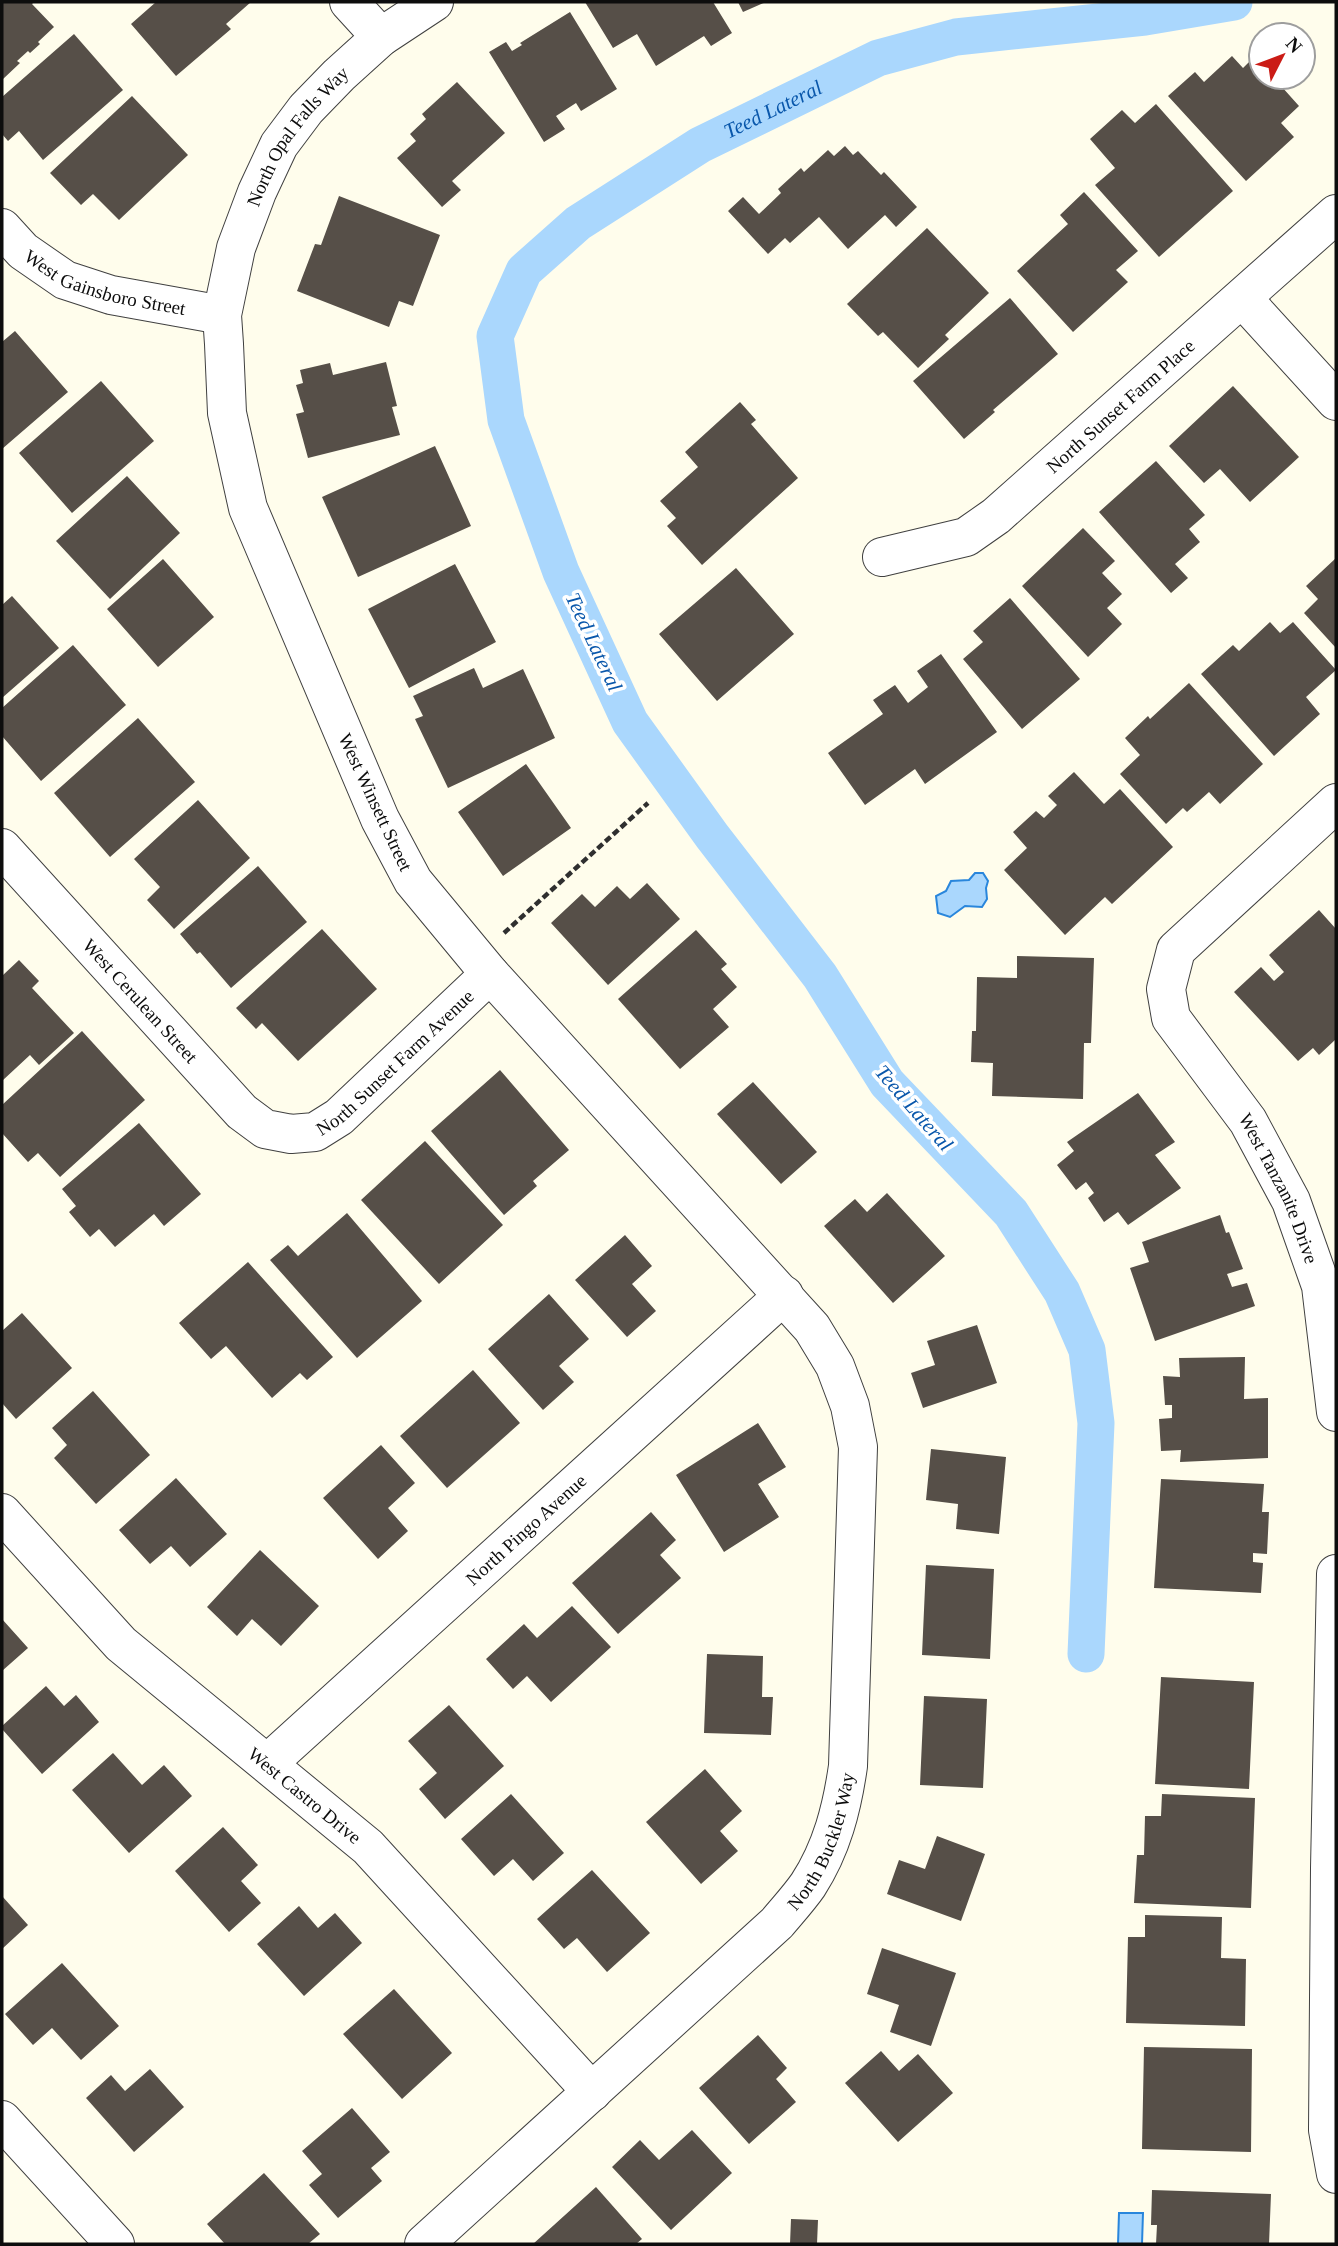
<svg xmlns="http://www.w3.org/2000/svg" width="1338" height="2246" font-family="'Times New Roman',serif">
<style>
.water{fill:#aad7fd;stroke:#2986dc;stroke-width:2}
.lines{fill:none;stroke-linecap:round;stroke-linejoin:round}
.canal{stroke:#aad7fd;stroke-width:37}
.building{fill:#564f48}
.minor-casing{stroke:#404040;stroke-width:40}
.path{stroke:#2f2f2f;stroke-width:4.5;stroke-dasharray:7 3.5;stroke-linecap:butt}
.minor{stroke:#fff;stroke-width:38}
.labels{text-anchor:middle;stroke-width:7;stroke-linejoin:round;paint-order:stroke}
.street-label{font-size:19px;fill:#0d0d0d;stroke:#fff}
.water-label{font-size:21px;font-style:italic;fill:#0957ab;stroke:#fff}
</style>
<rect width="100%" height="100%" fill="#fffdec"/>
<!-- water -->
<path class="water" d="M975,873H983L988,881L986,888L987,899L982,907L965,906L950,917L938,913L936,896L946,891L951,881L969,880Z
M1119,2213H1143L1142,2244H1118Z"/>
<g class="lines">
<!-- canal -->
<path class="canal" id="s1" d="M1086,1654L1096,1423L1087,1350L1062,1292L1011,1213L887,1083L820,976L712,836L630,722L561,572L506,420L495,336L524,271L578,223L700,145L878,58L956,37L1145,17L1234,2"/>
</g>
<!-- building -->
<path class="building" d="M2,2H34L32,4L54,27L38,42L40,44L30,53L28,51L17,61L20,63L2,80Z
M156,2H251L226,24L231,29L176,76L131,24Z
M585,2H713L732,33L711,46L704,36L656,66L637,34L613,48Z
M738,2H766L743,12Z
M570,12L617,89L581,111L576,103L556,116L565,129L544,142L489,52L506,42L512,51L522,45L520,43Z
M74,34L123,90L43,160L19,131L8,141L2,134V97Z
M1232,56L1243,68L1254,57L1261,64V77H1273L1299,106L1281,123L1294,137L1246,181L1168,96L1195,72L1204,82Z
M457,82L505,133L452,181L461,190L442,207L397,158L416,141L410,134L426,119L422,114Z
M132,96L188,155L119,220L93,194L81,205L50,173Z
M1156,104L1233,191L1159,257L1095,185L1115,168L1090,139L1122,110L1135,123Z
M845,146L853,155L858,151L881,175L884,172L917,207L896,227L885,215L848,249L819,217L790,243L785,238L768,254L728,211L743,197L759,214L781,193L778,189L801,168L804,172L828,150L834,156Z
M1084,192L1138,251L1116,270L1128,282L1073,332L1017,271L1068,224L1060,215Z
M339,196L440,235L413,306L399,301L389,327L297,291L315,244L321,245Z
M927,228L989,293L945,335L949,339L918,368L883,332L878,336L847,304Z
M1010,298L1058,354L993,410L995,412L964,439L913,381Z
M15,331L68,392L2,449V342Z
M386,362L397,406L392,407L400,435L308,458L296,414L304,412L296,385L303,383L300,370L330,363L333,375Z
M101,381L154,441L72,513L19,453Z
M1233,386L1299,457L1250,502L1220,469L1204,483L1169,446Z
M740,402L756,420L751,424L798,478L702,565L667,526L676,518L660,501L698,467L685,452Z
M435,446L471,526L358,577L322,497Z
M1156,461L1205,515L1189,529L1200,542L1175,564L1188,578L1171,593L1099,512Z
M127,476L180,533L110,599L56,541Z
M1083,528L1115,561L1102,573L1122,594L1107,608L1122,624L1088,657L1022,586Z
M1336,558V648L1304,613L1318,599L1306,586Z
M163,559L214,617L158,667L107,609Z
M455,564L496,642L409,688L368,609Z
M736,568L794,634L717,701L659,634Z
M12,596L59,648L2,698V605Z
M1010,598L1080,679L1022,729L963,659L983,642L973,631Z
M1270,622L1280,633L1293,622L1336,670L1306,697L1320,714L1274,756L1201,674L1233,645L1239,651Z
M73,645L126,705L41,781L2,736V708Z
M941,654L997,732L925,784L915,769L865,805L828,753L883,714L873,700L895,685L908,703L928,687L917,671Z
M474,668L483,688L523,669L555,738L448,788L415,719L423,716L413,696Z
M1189,683L1263,764L1220,804L1209,792L1187,812L1183,808L1166,824L1120,774L1140,755L1125,738L1148,716L1150,719Z
M138,718L195,782L110,857L54,793Z
M526,764L571,828L503,876L458,812Z
M1074,772L1104,804L1120,789L1173,847L1112,904L1105,897L1065,935L1004,870L1027,848L1013,832L1036,811L1044,818L1057,805L1048,796Z
M198,800L250,858L174,929L147,900L160,887L134,859Z
M258,866L307,922L231,988L200,952L197,954L180,934Z
M647,883L680,919L608,985L551,923L582,894L595,907L617,886L630,899Z
M1319,910L1336,929V1039L1319,1055L1313,1048L1298,1061L1234,992L1261,967L1274,981L1284,972L1269,955Z
M322,929L377,989L298,1061L262,1023L256,1029L236,1008Z
M696,930L727,964L721,969L737,987L713,1009L729,1027L680,1069L618,999Z
M1017,956L1094,958L1091,1043H1084L1083,1099L992,1096L993,1063L971,1062L972,1031H976L977,977L1017,978Z
M19,960L39,981L32,988L74,1033L39,1065L30,1055L2,1081V976Z
M82,1031L145,1100L60,1177L38,1153L28,1162L2,1133V1105Z
M500,1070L569,1150L533,1181L537,1186L504,1215L431,1131Z
M753,1082L817,1152L781,1184L717,1114Z
M1138,1093L1175,1142L1155,1155L1181,1188L1128,1225L1118,1212L1104,1222L1088,1198L1094,1193L1086,1182L1076,1190L1057,1165L1074,1151L1067,1142Z
M139,1123L201,1194L164,1226L154,1214L115,1247L99,1229L90,1237L69,1212L76,1206L62,1189Z
M425,1141L503,1225L439,1284L361,1200Z
M887,1193L945,1256L893,1303L824,1226L855,1199L867,1212Z
M347,1213L422,1301L357,1358L270,1260L288,1245L298,1256Z
M1220,1215L1226,1233L1229,1232L1243,1269L1227,1274L1232,1287L1247,1283L1255,1306L1155,1341L1130,1268L1149,1262L1142,1242Z
M625,1235L652,1266L632,1284L656,1311L627,1337L575,1280Z
M248,1262L333,1357L307,1380L300,1373L272,1398L226,1346L211,1359L179,1323Z
M549,1294L589,1339L559,1366L574,1382L543,1410L488,1349Z
M22,1313L72,1368L16,1419L2,1403V1331Z
M977,1325L997,1383L923,1408L911,1373L935,1365L927,1341Z
M1245,1357L1244,1399L1268,1398V1458L1180,1462L1181,1450L1161,1451L1159,1419L1172,1418V1405H1165L1163,1376L1180,1377L1179,1358Z
M473,1370L520,1423L447,1488L400,1436Z
M93,1391L150,1455L96,1504L54,1458L67,1445L52,1428Z
M758,1423L786,1467L758,1484L779,1517L724,1552L676,1475Z
M381,1445L415,1483L388,1508L408,1531L378,1559L323,1498Z
M931,1449L1006,1457L999,1534L956,1529L958,1504L926,1500Z
M176,1478L227,1534L190,1567L171,1546L150,1564L119,1530Z
M1161,1479L1264,1484L1262,1512H1269L1267,1554L1253,1553V1562L1263,1563L1261,1593L1154,1588Z
M651,1512L676,1540L660,1555L681,1578L618,1634L572,1583Z
M260,1550L319,1606L281,1646L252,1619L237,1636L207,1607Z
M926,1565L994,1569L990,1659L922,1655Z
M572,1606L611,1647L551,1702L527,1676L513,1689L486,1659L524,1624L537,1638Z
M2,1619L28,1648L2,1671Z
M707,1654L763,1656L762,1697H773L771,1735L704,1733Z
M1161,1677L1254,1682L1249,1789L1155,1784Z
M46,1686L64,1706L76,1695L99,1722L42,1774L2,1729V1726Z
M924,1696L987,1699L983,1788L920,1785Z
M449,1705L504,1766L445,1819L419,1789L437,1773L408,1741Z
M113,1753L142,1785L164,1765L192,1796L129,1853L72,1790Z
M705,1769L742,1811L720,1831L738,1851L701,1884L646,1822Z
M511,1794L564,1853L533,1881L513,1859L494,1876L461,1839Z
M1162,1794L1255,1798L1251,1908L1134,1903L1137,1855H1144L1145,1816H1161Z
M223,1827L258,1865L241,1881L261,1903L229,1932L175,1871Z
M937,1836L985,1854L961,1921L887,1894L899,1860L925,1869Z
M592,1870L650,1933L607,1972L577,1938L564,1949L537,1919Z
M2,1896L28,1925L2,1949Z
M299,1906L318,1928L335,1913L362,1943L304,1996L257,1944Z
M1145,1915L1222,1917L1221,1958L1246,1959L1245,2026L1126,2023L1128,1937H1145Z
M882,1948L956,1973L931,2046L890,2032L899,2005L867,1994Z
M62,1963L119,2026L81,2060L52,2028L33,2045L5,2014Z
M394,1989L452,2053L402,2099L343,2034Z
M758,2035L787,2068L776,2079L796,2102L749,2144L699,2088Z
M1144,2047L1252,2049L1251,2152L1142,2149Z
M881,2051L899,2071L918,2054L953,2093L898,2142L845,2083Z
M150,2069L184,2107L134,2152L86,2098L111,2075L125,2091Z
M352,2108L390,2152L371,2168L382,2181L338,2218L309,2185L322,2174L302,2151Z
M692,2130L732,2173L671,2230L612,2167L640,2140L659,2160Z
M264,2173L320,2234L308,2244H225L207,2224Z
M596,2187L642,2239L636,2244H533Z
M1152,2190L1271,2194L1269,2244H1156L1157,2225H1151Z
M791,2219L818,2220L817,2244H790Z"/>
<g class="lines">
<!-- minor casing -->
<g class="minor-casing">
<g id="minor">
<path d="M349,2L381,37"/>
<path id="s2" d="M2,228L23,251L65,280L111,295L222,315"/>
<path d="M1243,299L1336,401"/>
<path id="s3" d="M882,557L966,537L996,516L1336,214"/>
<path id="s4" d="M1336,803L1176,950L1166,989L1171,1018L1248,1121L1291,1201L1321,1286L1336,1412"/>
<path id="s5" d="M2,848L242,1112L265,1129L291,1134L315,1132L339,1117L490,974"/>
<path id="s6" d="M2,1513L121,1644L368,1847L592,2092"/>
<path d="M1336,1574L1330,1868L1328,2130L1336,2174"/>
<path id="s7" d="M268,1763L784,1295"/>
<path d="M2,2120L115,2244"/>
<path id="s8" d="M424,2244L777,1923C787,1911 799,1898 808,1885C832,1848 842,1808 848,1766L858,1447L850,1406L835,1366L812,1328L490,974L413,881L380,819L248,508L227,413L224,344L222,315L236,248L257,192L279,145L306,109L339,75L381,37L434,2"/>
</g>
</g>
<!-- path -->
<path class="path" d="M504,933L648,803"/>
<!-- minor -->
<use href="#minor" class="minor"/>
</g>
<g class="labels">
<!-- street labels -->
<g class="street-label">
<text dy="7" stroke="none"><textPath href="#s8" startOffset="2501">North Opal Falls Way</textPath></text>
<text dy="7" stroke="none"><textPath href="#s2" startOffset="121">West Gainsboro Street</textPath></text>
<text dy="7" stroke="none"><textPath href="#s3" startOffset="289">North Sunset Farm Place</textPath></text>
<text transform="translate(376 802) rotate(65)" y="7">West Winsett Street</text>
<text dy="7" stroke="none"><textPath href="#s5" startOffset="206">West Cerulean Street</textPath></text>
<text dy="7" stroke="none"><textPath href="#s5" startOffset="542">North Sunset Farm Avenue</textPath></text>
<text dy="7" stroke="none"><textPath href="#s4" startOffset="490">West Tanzanite Drive</textPath></text>
<text dy="7" stroke="none"><textPath href="#s7" startOffset="348">North Pingo Avenue</textPath></text>
<text dy="7" stroke="none"><textPath href="#s6" startOffset="415">West Castro Drive</textPath></text>
<text dy="7" stroke="none"><textPath href="#s8" startOffset="572">North Buckler Way</textPath></text>
</g>
<!-- water labels -->
<g class="water-label">
<text dy="7" stroke="none"><textPath href="#s1" startOffset="1866">Teed Lateral</textPath></text>
<text transform="translate(594 642) rotate(65)" y="7">Teed Lateral</text>
<text transform="translate(914 1108) rotate(49)" y="7">Teed Lateral</text>
</g>
</g>
<!-- border -->
<rect width="1338" height="2246" fill="none" stroke="#0d0d0d" stroke-width="7"/>
<!-- north arrow -->
<g transform="translate(1282 56) rotate(48)"><circle r="33" fill="#ffffff" stroke="#9e9e9e" stroke-width="2"/>
<path d="M0-5L12 26L0 18L-12 26Z" fill="#cb1c16"/>
<text y="-10" font-size="19" font-weight="bold" text-anchor="middle" fill="#0d0d0d">N</text>
</g>
</svg>
